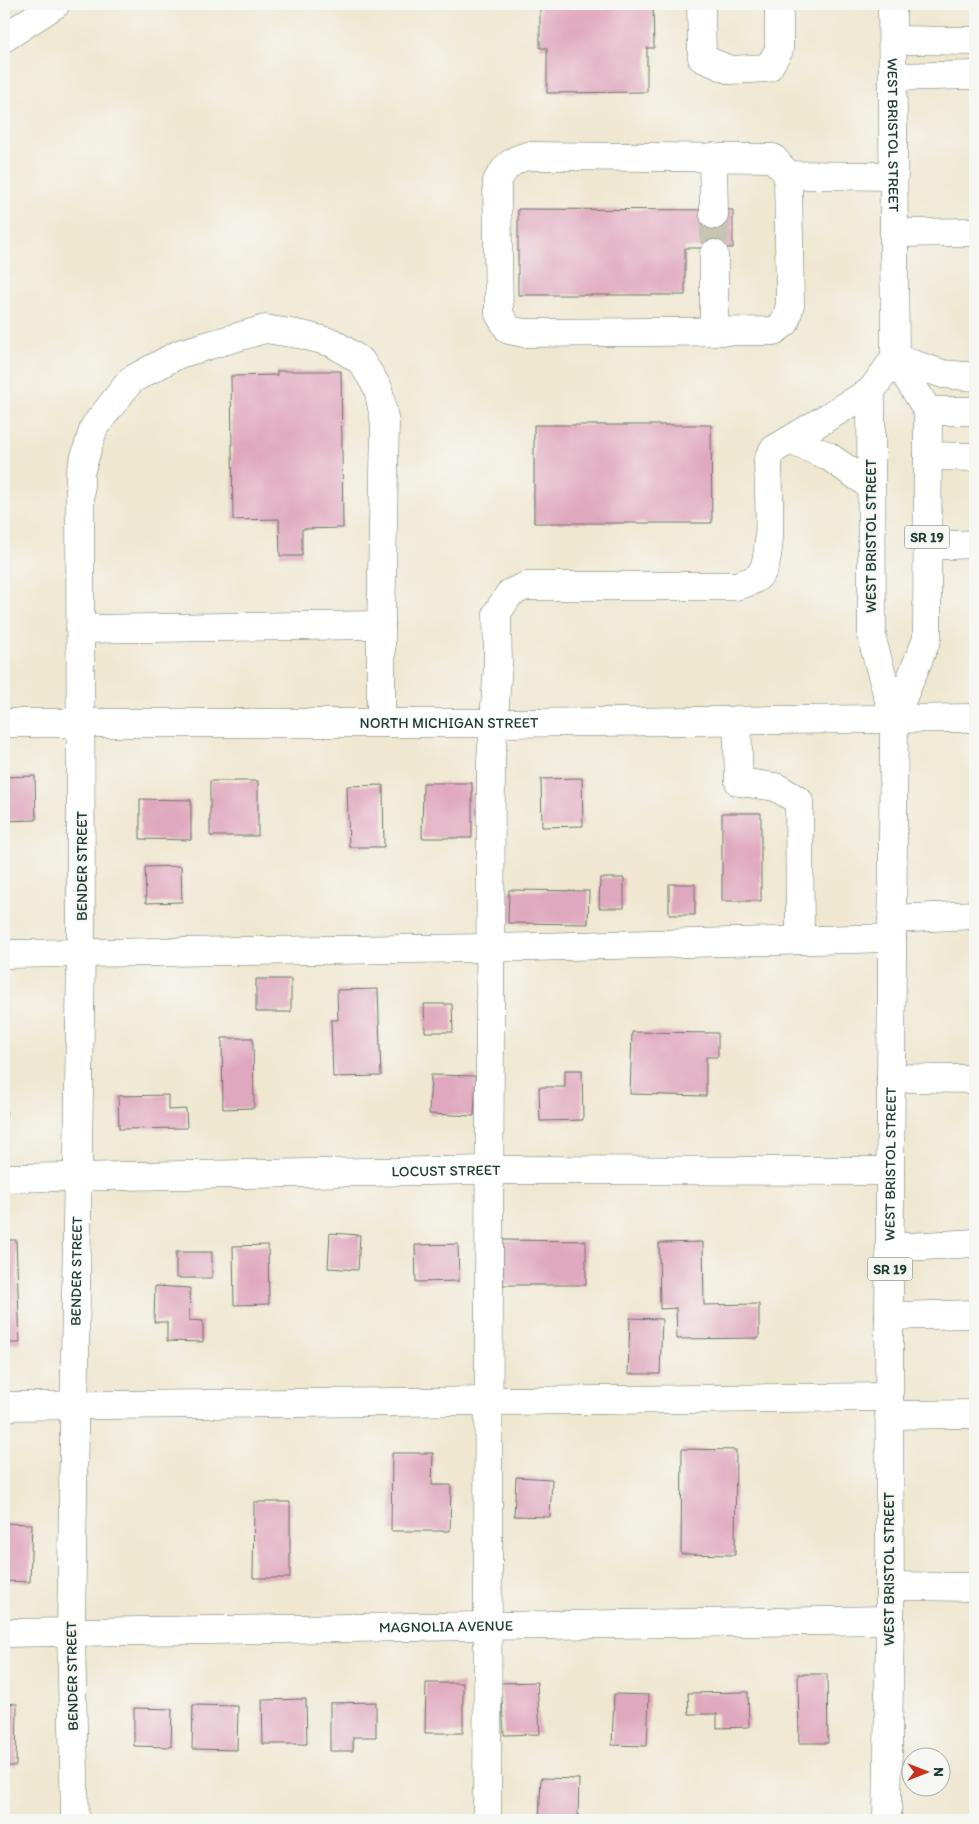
<svg xmlns="http://www.w3.org/2000/svg" width="979" height="1824" font-family="Itim,sans-serif">
<style>
.building{fill:#e0a8be}
.lines{fill:none;stroke-linecap:round;stroke-linejoin:round}
.minor-tunnel{stroke:#c5c5b1;stroke-width:28;stroke-dasharray:28 14;stroke-linecap:butt}
.minor-casing{stroke:#68786b;stroke-width:29}
.major-casing{stroke:#68786b;stroke-width:29}
.minor{stroke:#fff;stroke-width:28}
.major{stroke:#fff;stroke-width:28}
.labels{text-anchor:middle;stroke-width:4;stroke-linejoin:round;paint-order:stroke}
.shield{fill:#f6f6f2;stroke:#60746d;stroke-width:1}
.shield-label{font-size:14px;font-weight:bold;fill:#1f3d34}
.street-label{font-size:15px;fill:#1f3d34;stroke:#f6f6f2}
</style>
<rect width="100%" height="100%" fill="#f6f6f2"/>
<filter id="ink" filterUnits="userSpaceOnUse"><feTurbulence type="fractalNoise" baseFrequency=".02" numOctaves="2"/><feDisplacementMap in="SourceGraphic" scale="10" xChannelSelector="R" yChannelSelector="G"/><feConvolveMatrix kernelMatrix="1 2 1 2 8 2 1 2 1" color-interpolation-filters="sRGB"/></filter>
<filter id="wash" filterUnits="userSpaceOnUse"><feTurbulence type="fractalNoise" baseFrequency=".0096" numOctaves="4" result="noise"/><feDisplacementMap in="SourceGraphic" scale="20" xChannelSelector="R" yChannelSelector="G"/><feGaussianBlur stdDeviation="1.12" result="paint"/><feColorMatrix in="noise" values="0 0 0 0 0 0 0 0 0 0 0 0 0 0 0 0 0 1.4 0 .05"/><feComposite in="paint" operator="in"/></filter>
<g filter="url(#wash)">
<rect width="100%" height="100%" fill="#efe7d0"/>
<g id="blocks">
<!-- building -->
<path class="building" d="M540,4H653L654,48H647V92L547,93V48H540Z
M518,209L733,210V248H685V295H518Z
M277,371H341L343,528L302,529V556H280L279,519L233,520L231,376L277,375Z
M534,425H711L712,523H534Z
M35,776L36,820L4,821V777Z
M582,778L583,826L542,827L541,779Z
M210,781H258V836H210Z
M423,783H472V838H422Z
M383,785L384,847H349L347,786Z
M140,799L191,800V840L140,839Z
M722,813H761V901H722Z
M181,866L182,902L146,903L145,867Z
M600,878H624V908H599Z
M669,884H695V915H669Z
M509,890L589,891L588,924L508,923Z
M256,979H291V1012H256Z
M378,989L381,1076L333,1077L331,1020H338L337,990Z
M424,1004H452L453,1032H425Z
M632,1032L718,1033V1057H706V1096L630,1094Z
M222,1038H253L254,1108L223,1109Z
M4,1061H8L6,1117H4Z
M565,1070H582L583,1120L540,1121L539,1087H565Z
M431,1075L476,1076L474,1116L429,1114Z
M168,1095V1110L186,1109L187,1128L119,1129L118,1096Z
M330,1233L360,1235L358,1270L328,1268Z
M4,1240H16L20,1343H4Z
M503,1240L586,1241V1285H503Z
M703,1242L704,1305L759,1304V1338L677,1339L676,1308L660,1309L659,1243Z
M458,1244L459,1281L416,1282L415,1245Z
M268,1245L269,1304L234,1305L233,1246Z
M176,1252H212V1278H176Z
M155,1286L190,1288L189,1320L203,1321V1342L167,1341V1322H154Z
M630,1318L662,1319L660,1374H628Z
M682,1449L736,1450L735,1555L681,1554Z
M392,1453H433L432,1485H451L450,1531H391Z
M516,1477L552,1479L550,1517L514,1516Z
M254,1502H290V1578H253Z
M4,1523L32,1524L30,1582L4,1581Z
M798,1674H827L828,1743H799Z
M537,1682L540,1734L504,1735L501,1683Z
M426,1683H463V1733H425Z
M748,1692L749,1727L717,1728V1714H689L688,1693Z
M614,1694L649,1695L647,1746L612,1745Z
M306,1699L307,1744H263L262,1700Z
M376,1702V1737H353V1751H330V1703Z
M4,1703L17,1704L16,1766H4Z
M193,1705L238,1706L237,1750L192,1749Z
M134,1708L172,1709L171,1747L134,1746Z
M541,1778L579,1779L578,1820H539Z"/>
</g>
</g>
<g filter="url(#ink)">
<use href="#blocks" fill-opacity="0" stroke="#68786b" stroke-width="1"/>
<g class="lines">
<!-- minor-tunnel -->
<path class="minor-tunnel" d="M714,215V254"/>
<!-- minor casing -->
<g class="minor-casing">
<g id="minor">
<path d="M701,4L702,58L730,70L768,68L779,50V4"/>
<path d="M893,40L975,41"/>
<path d="M893,77L975,75"/>
<path d="M713,157L714,215"/>
<path d="M788,175L773,158L527,156C510,161 506,166 497,181L499,314L509,330L524,333L774,331L785,323L790,305L788,175L894,176"/>
<path d="M895,233L975,232"/>
<path d="M714,254V332"/>
<path d="M895,358L943,374L975,377"/>
<path d="M928,411H975"/>
<path d="M790,440L828,456L871,486"/>
<path d="M928,456L975,457"/>
<path d="M927,546L975,544"/>
<path d="M80,629L381,625"/>
<path d="M737,720L739,782L776,787L799,801L800,940"/>
<path id="s1" d="M4,723H494L975,718"/>
<path d="M892,919L975,915"/>
<path d="M4,954L490,948L892,938"/>
<path d="M891,1078L975,1079"/>
<path id="s2" d="M4,1178L490,1170L890,1171"/>
<path d="M890,1248L975,1243"/>
<path d="M889,1316L975,1314"/>
<path d="M4,1406L889,1397"/>
<path d="M889,1415L975,1414"/>
<path d="M890,1586L975,1587"/>
<path id="s3" d="M4,1633L890,1620"/>
<path id="s4" d="M75,1820L71,1632L81,953L80,473L94,427L131,380L179,354L265,329L303,335L333,343L361,361L378,388L385,423L381,625V722"/>
<path d="M487,1820L491,761L498,664L497,613L510,593L526,586H735C745,583 757,581 762,572C774,551 768,485 768,459L773,450L871,391"/>
</g>
</g>
<!-- major casing -->
<g class="major-casing">
<g id="major">
<path id="s5" d="M892,4L895,358L928,411L927,639L894,719"/>
<path d="M4,38L56,4"/>
<path id="s6" d="M887,1820L890,1620L889,1316L894,719L872,639L871,391L895,358"/>
</g>
</g>
<!-- minor -->
<use href="#minor" class="minor"/>
<!-- major -->
<use href="#major" class="major"/>
</g>
</g>
<g class="labels">
<!-- shield labels -->
<g class="shield">
<rect x="904.5" y="525.5" width="45" height="23" rx="4"/>
<rect x="867.5" y="1257.5" width="45" height="23" rx="4"/>
</g>
<g class="shield-label">
<text x="927" y="542">SR 19</text>
<text x="890" y="1274">SR 19</text>
</g>
<!-- street labels -->
<g class="street-label">
<text dy="5" stroke="none"><textPath href="#s5" startOffset="131">WEST BRISTOL STREET</textPath></text>
<text transform="translate(871 536) rotate(-90)" y="5">WEST BRISTOL STREET</text>
<text dy="5" stroke="none"><textPath href="#s1" startOffset="445">NORTH MICHIGAN STREET</textPath></text>
<text transform="translate(82 866) rotate(-90)" y="5">BENDER STREET</text>
<text dy="5" stroke="none"><textPath href="#s6" startOffset="656">WEST BRISTOL STREET</textPath></text>
<text dy="5" stroke="none"><textPath href="#s2" startOffset="442">LOCUST STREET</textPath></text>
<text dy="5" stroke="none"><textPath href="#s4" startOffset="549">BENDER STREET</textPath></text>
<text transform="translate(889 1569) rotate(-90)" y="5">WEST BRISTOL STREET</text>
<text dy="5" stroke="none"><textPath href="#s3" startOffset="442">MAGNOLIA AVENUE</textPath></text>
<text transform="translate(72 1676) rotate(-91)" y="5">BENDER STREET</text>
</g>
</g>
<!-- margin -->
<rect width="979" height="1824" fill="none" stroke="#f6f6f2" stroke-width="20"/>
<!-- north arrow -->
<g transform="translate(926 1772) rotate(90)"><circle r="24" fill="#f6f6f2" stroke="#a0aca6"/>
<path d="M0-4L9 19L0 12L-9 19Z" fill="#c8321e"/>
<text y="-8" font-size="14" font-weight="bold" text-anchor="middle" fill="#1f3d34">N</text>
</g>
</svg>
